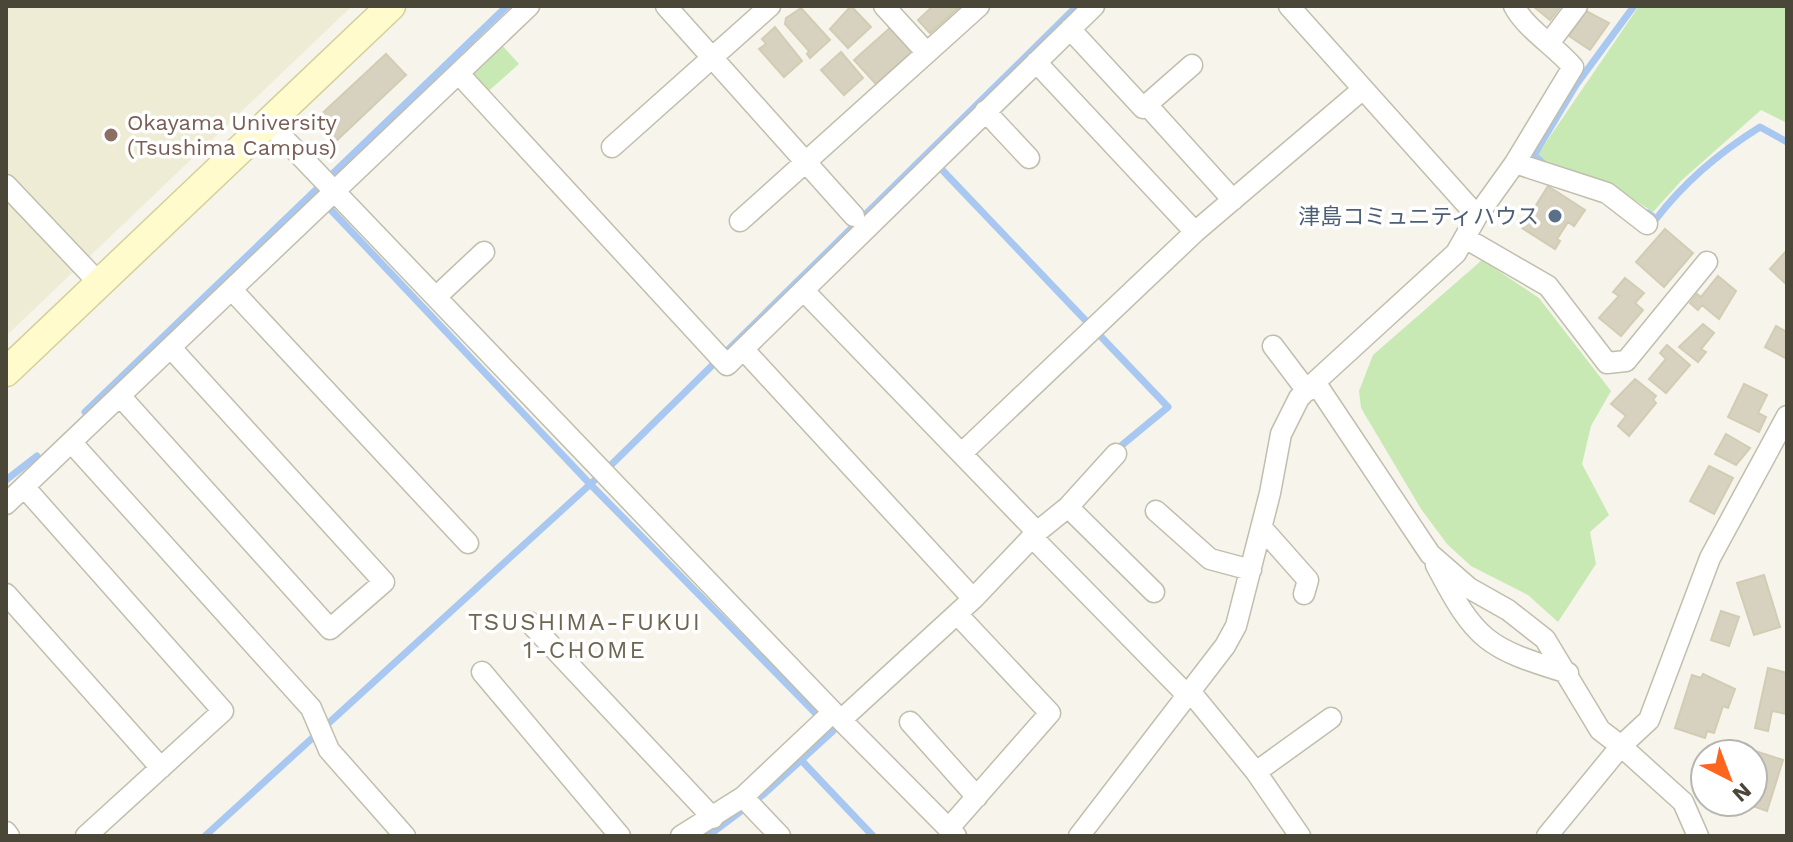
<svg xmlns="http://www.w3.org/2000/svg" width="1793" height="842" font-family="'Work Sans','Noto Sans JP',sans-serif">
<style>
.education{fill:#eeecd5}
.green{fill:#c8e9b4}
.lines{fill:none;stroke-linecap:round;stroke-linejoin:round}
.stream{stroke:#a8c7f1;stroke-width:7}
.building{fill:#d7d2c0;stroke:#d2ccb3;stroke-width:2}
.street-casing{stroke:#c1bead;stroke-width:23}
.secondary-casing{stroke:#d5d09a;stroke-width:31}
.street{stroke:#fff;stroke-width:20}
.secondary{stroke:#fffbcc;stroke-width:28}
.education-dot{fill:#8d6e63;stroke:#fff;stroke-width:3}
.service-dot{fill:#5c6f8a;stroke:#fff;stroke-width:3}
.labels{text-anchor:middle;stroke-width:7;stroke-linejoin:round;paint-order:stroke}
.education-label{font-size:22px;fill:#785e54;stroke:#fff;text-anchor:start}
.service-label{font-size:22px;fill:#4e5e75;stroke:#fff;text-anchor:end}
.neighbourhood-label{font-size:24px;letter-spacing:2px;fill:#6d6650;stroke:#fff}
</style>
<rect width="100%" height="100%" fill="#f6f4eb"/>
<!-- education -->
<path class="education" d="M6,6H352L6,336Z"/>
<!-- green -->
<path class="green" d="M1639,6H1787V123L1761,110L1682,180L1653,212L1607,182L1541,159L1538,154Z
M500,43L519,64L484,95L472,81L475,66Z
M1482,260L1539,298L1611,391L1591,426L1582,464L1609,515L1590,532L1596,564L1558,622L1528,595L1471,566L1447,544L1421,509L1361,408L1359,391L1373,355Z"/>
<g class="lines">
<!-- stream -->
<path class="stream" d="M927,154L1168,407L1116,450
M1544,164L1534,155L1576,85L1634,6
M331,210L590,484L833,731L764,794L708,836
M1648,213L1656,219C1685,181 1720,152 1760,127L1787,142
M85,412L507,6
M610,466L1077,6
M6,480L37,456
M802,761L873,836
M205,836L596,479"/>
</g>
<!-- building -->
<path class="building" d="M851,6L871,27L848,48L830,29Z
M933,6L958,8L930,33L918,20Z
M1533,6H1561L1550,20Z
M801,8L830,40L810,58L807,54L809,51L785,24L786,18Z
M1586,11L1609,23L1590,50L1569,36Z
M775,27L802,61L784,77L759,49L766,44L762,39Z
M890,28L912,52L876,84L854,60Z
M841,52L863,78L844,95L821,70Z
M386,54L406,75L335,142L315,120Z
M1548,186L1585,210L1574,226L1568,222L1557,239L1560,241L1555,249L1522,228Z
M1665,229L1693,253L1664,287L1636,262Z
M1787,250V281L1785,283L1770,269Z
M1718,276L1736,291L1719,319L1702,305L1698,310L1690,303L1697,294L1701,297Z
M1625,278L1644,293L1635,303L1643,310L1621,336L1599,318L1619,296L1613,292Z
M1703,324L1714,333L1701,349L1706,352L1698,362L1679,347Z
M1776,326L1787,332V359L1765,347Z
M1667,345L1690,365L1666,393L1649,379L1666,359L1660,353Z
M1635,379L1656,396L1653,400L1656,403L1629,436L1618,426L1626,416L1611,404Z
M1744,384L1767,395L1758,413L1766,417L1759,432L1728,417Z
M1726,434L1750,448L1736,465L1715,454Z
M1709,466L1733,478L1714,514L1690,501Z
M1764,575L1780,627L1754,635L1737,583Z
M1721,611L1739,617L1729,646L1711,640Z
M1768,668L1787,673V714L1772,711L1768,731L1755,728Z
M1703,674L1735,689L1728,708L1723,706L1714,733L1707,731L1705,738L1675,728L1692,675L1701,678Z
M1755,751L1783,760L1767,811L1750,805L1753,802Z"/>
<g class="lines">
<!-- street casing -->
<g class="street-casing">
<path id="street" d="M666,6L854,216
M884,6L927,53
M1289,6L1477,216L1456,253L1315,382L1430,554L1469,588L1508,610L1545,639L1600,730L1621,746L1649,720L1710,558L1787,416
M1070,29L1143,108L1192,65
M1550,42L1577,6
M1036,62L1195,232
M459,74L727,365L1094,6
M1147,105L1233,200
M985,111L1029,158
M269,123L833,712L956,836
M612,147L770,6
M1515,163L1607,193L1647,224
M6,185L100,284
M1477,216L1515,163L1573,67C1555,46 1526,29 1514,6
M740,221L979,6
M1465,238L1548,286L1607,363L1626,361L1707,262
M232,290L468,543
M804,291L1037,532
M436,297L484,252
M1273,346L1307,391
M744,350L966,591
M121,397L330,629L384,582L171,348
M72,443L311,708L329,750L405,836
M962,453L1195,232L1363,89
M26,489L223,711L86,836
M6,504L529,6
M1068,507L1154,592
M1156,511L1210,559L1251,570
M1262,528L1308,580L1304,594
M1032,537L1186,694
M1436,565C1476,641 1486,648 1568,673
M6,594L161,768
M529,622L713,818
M482,672L620,836
M1189,690L1256,772L1300,836
M841,720L973,599L1037,532L1068,507L1116,454
M910,722L977,797
M1256,772L1331,718
M743,797L780,836
M949,828L1050,713L957,614
M6,832L9,836
M681,836L743,797L833,712
M1079,836L1225,646L1236,626L1270,493L1281,434L1299,398L1315,382
M1547,836L1621,746L1683,802L1698,836"/>
</g>
<!-- secondary casing -->
<g class="secondary-casing">
<path id="secondary" d="M6,372L391,6"/>
</g>
<!-- street -->
<use href="#street" class="street"/>
<!-- secondary -->
<use href="#secondary" class="secondary"/>
</g>
<!-- markers -->
<circle class="education-dot" cx="111" cy="135" r="8"/>
<circle class="service-dot" cx="1555" cy="216" r="8"/>
<g class="labels">
<!-- education labels -->
<g class="education-label">
<text x="127" y="130">Okayama University<tspan x="127" dy="25">(Tsushima Campus)</tspan></text>
</g>
<!-- service labels -->
<g class="service-label">
<text x="1539" y="224">津島コミュニティハウス</text>
</g>
<!-- neighbourhood labels -->
<g class="neighbourhood-label">
<text x="585" y="630">TSUSHIMA-FUKUI<tspan x="585" dy="28">1-CHOME</tspan></text>
</g>
</g>
<!-- border -->
<rect width="1793" height="842" fill="none" stroke="#4a4638" stroke-width="16"/>
<!-- north arrow -->
<g transform="translate(1729 778) rotate(138)"><circle r="38" fill="#ffffff" stroke="#b7b5af" stroke-width="2"/>
<path d="M0-6L14 30L0 20L-14 30Z" fill="#fb651d"/>
<text y="-12" font-size="22" font-weight="bold" text-anchor="middle" fill="#4a4638">N</text>
</g>
</svg>
